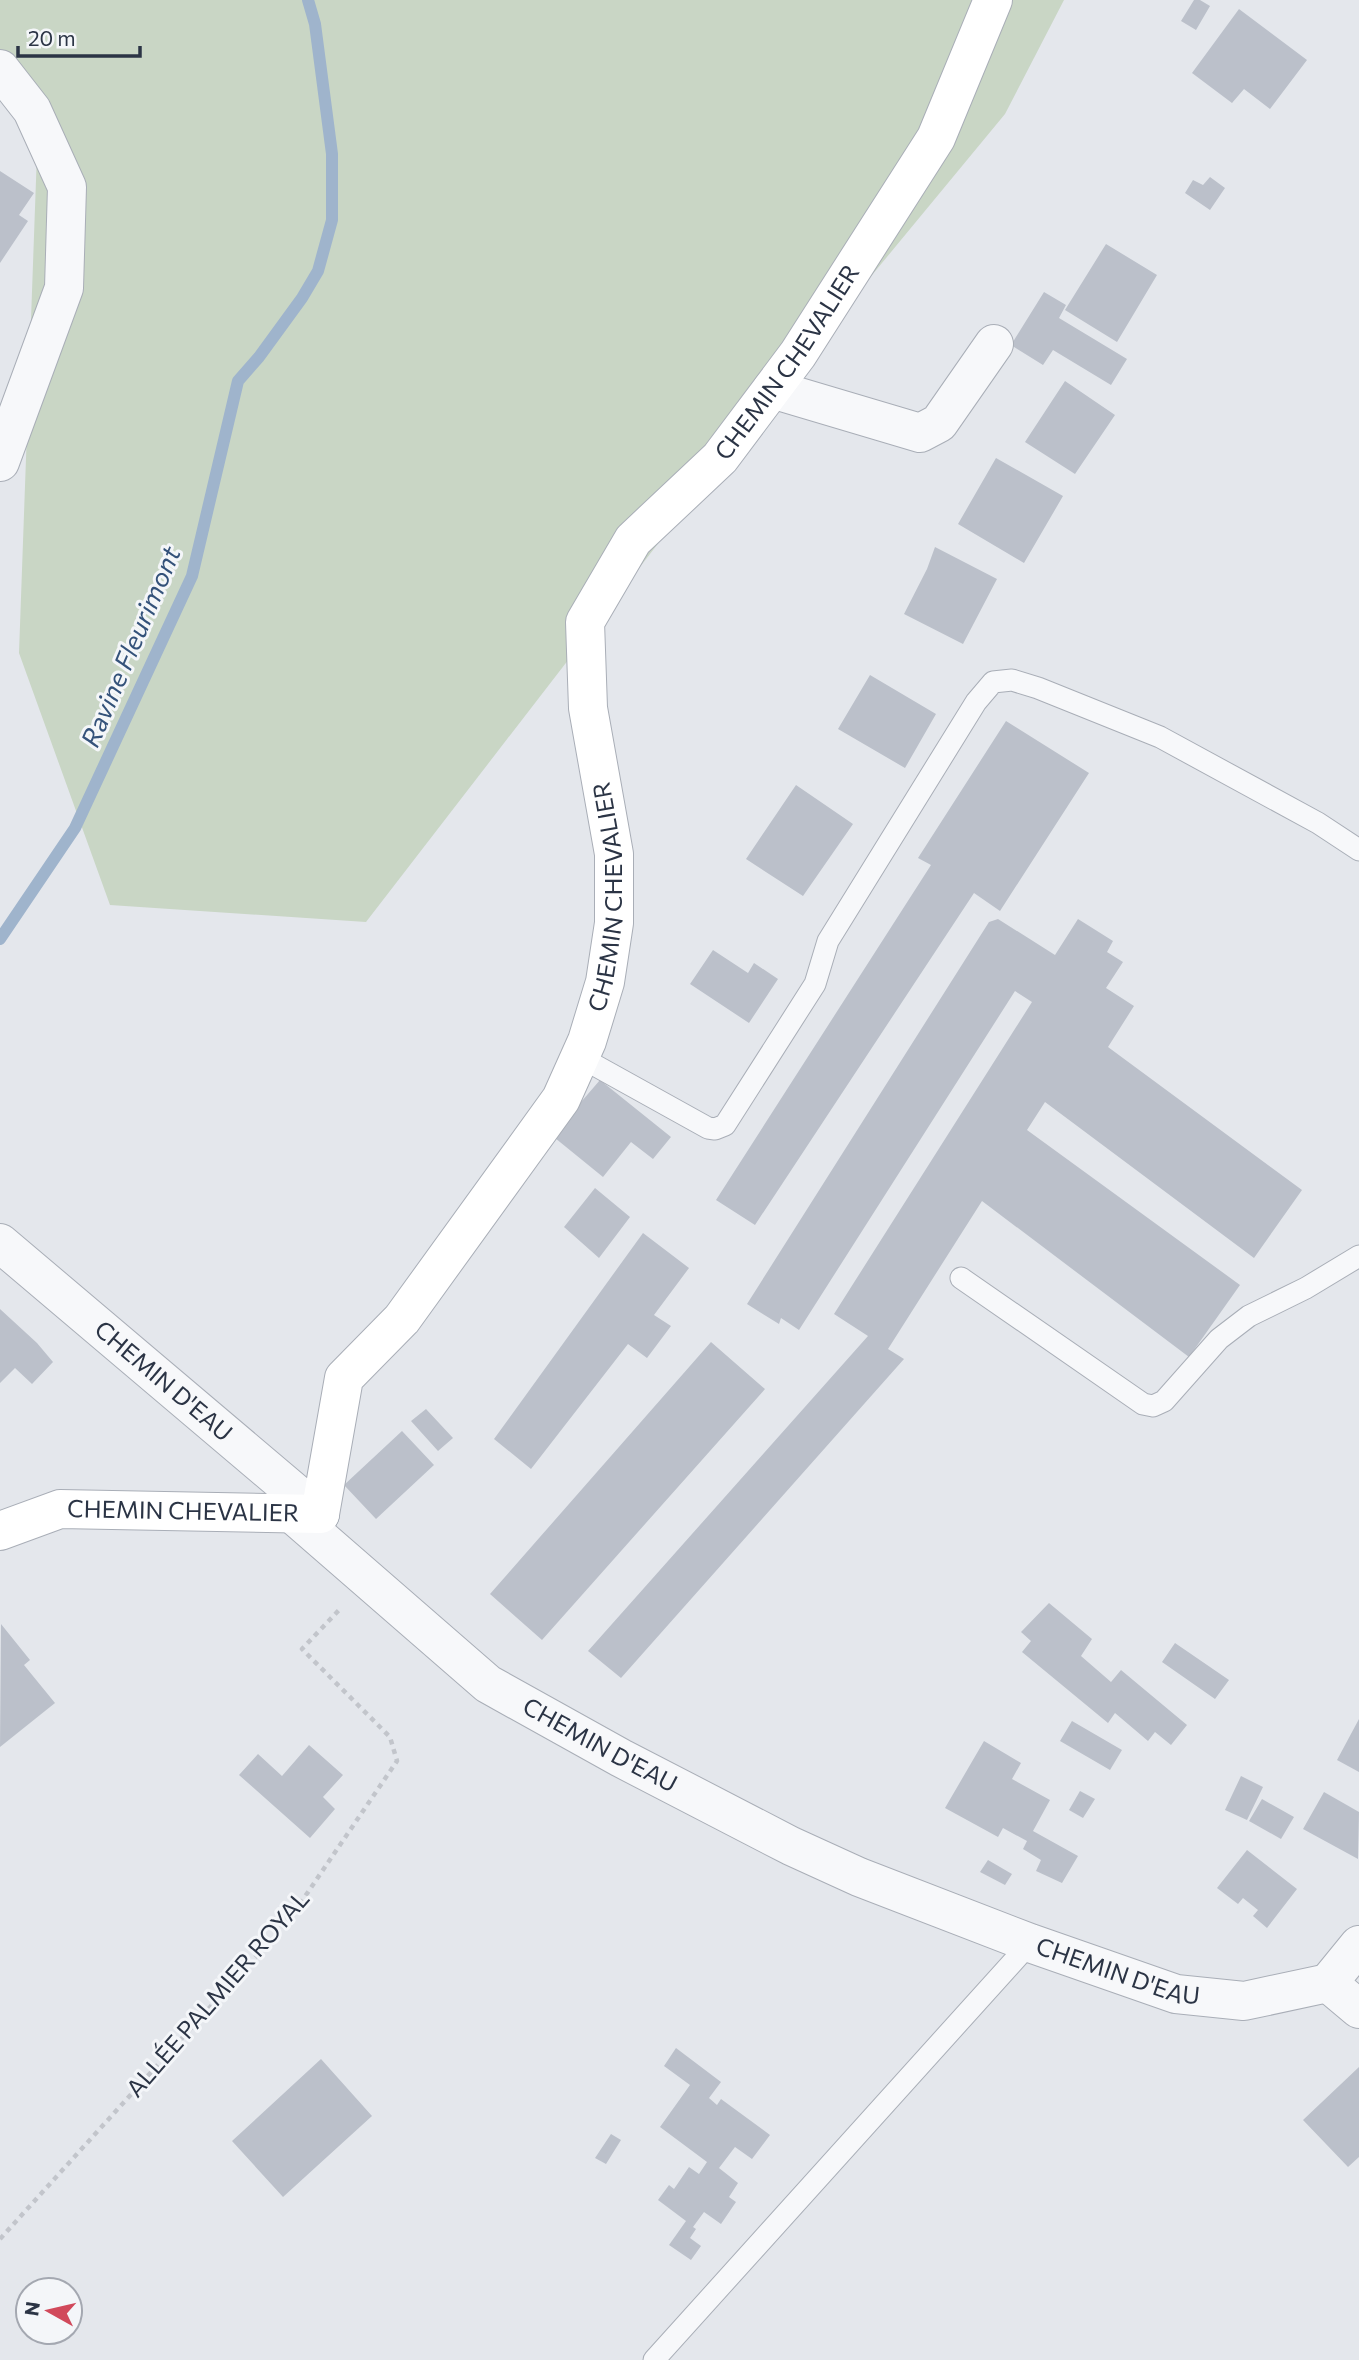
<svg xmlns="http://www.w3.org/2000/svg" width="1359" height="2360" font-family="Commissioner,sans-serif">
<style>
.green{fill:#c9d6c5}
.lines{fill:none;stroke-linecap:round;stroke-linejoin:round}
.stream{stroke:#9fb4cc;stroke-width:12}
.building{fill:#bbc0ca}
.lane-casing{stroke:#a9aeb7;stroke-width:23}
.street-casing{stroke:#a9aeb7;stroke-width:40}
.secondary-casing{stroke:#a9aeb7;stroke-width:40}
.path{stroke:#c2c5cb;stroke-width:4.5;stroke-dasharray:5 5;stroke-linecap:butt}
.lane{stroke:#f7f8fa;stroke-width:21}
.street{stroke:#f7f8fa;stroke-width:38}
.secondary{stroke:#fff;stroke-width:38}
.labels{text-anchor:middle;stroke-width:6;stroke-linejoin:round;paint-order:stroke}
.street-label{font-size:24px;fill:#2b3445;stroke:#f4f6f9}
.water-label{font-size:26px;font-style:italic;fill:#34527a;stroke:#f4f6f9}
</style>
<rect width="100%" height="100%" fill="#e4e7ec"/>
<!-- green -->
<path class="green" d="M0,0H1064L1005,114L768,401L366,922L110,905L19,653L39,97L0,82Z"/>
<g class="lines">
<!-- stream -->
<path class="stream" d="M0,939L75,828L192,576L238,381L259,357L302,298L318,271L332,220V154L315,24L308,0"/>
</g>
<!-- building -->
<path class="building" d="M1194,0H1200L1210,6L1196,30L1181,21Z
M1239,9L1307,60L1270,109L1244,89L1232,103L1192,73Z
M0,171L34,193L19,215L28,221L0,263Z
M1210,177L1225,188L1210,210L1185,193L1193,180L1203,185Z
M1106,244L1157,275L1117,342L1065,310Z
M1044,292L1066,305L1059,318L1127,359L1111,385L1053,350L1043,365L1011,345Z
M1065,381L1115,415L1075,474L1025,442Z
M996,458L1063,496L1024,563L958,524Z
M935,547L997,579L963,644L904,614L927,569Z
M870,675L936,714L905,768L838,729Z
M1006,721L1089,773L1000,911L974,893L755,1225L716,1200L931,865L918,858Z
M796,785L853,824L803,896L746,859Z
M998,919L1055,955L1078,919L1113,941L1107,952L1123,962L1106,988L1134,1006L1108,1047L1302,1190L1254,1258L1045,1102L1027,1130L1240,1285L1189,1357L982,1201L888,1349L904,1359L621,1678L588,1651L868,1336L834,1314L1032,1002L1015,991L799,1330L781,1318L779,1324L747,1304L989,922Z
M713,950L748,973L754,963L778,979L749,1023L690,984Z
M600,1080L671,1137L653,1159L631,1142L603,1177L555,1138L569,1116Z
M595,1188L630,1217L599,1258L564,1227Z
M643,1233L689,1268L654,1315L671,1326L647,1358L628,1344L531,1469L494,1439Z
M0,1309L37,1343L53,1362L32,1384L15,1368L0,1383Z
M711,1342L765,1389L542,1640L490,1594Z
M426,1409L453,1438L438,1451L411,1421Z
M402,1431L434,1465L376,1519L344,1485Z
M1049,1603L1092,1639L1081,1656L1111,1682L1121,1670L1187,1725L1171,1745L1155,1732L1148,1741L1115,1713L1108,1723L1022,1652L1031,1641L1021,1632Z
M1,1624L30,1660L24,1665L55,1703L0,1747Z
M1175,1643L1229,1680L1215,1699L1162,1662Z
M1359,1719V1772L1337,1760Z
M1072,1721L1122,1750L1110,1770L1060,1741Z
M984,1741L1021,1763L1012,1779L1050,1800L1033,1831L1078,1856L1062,1883L1036,1871L1041,1860L1023,1849L1027,1841L1003,1828L998,1837L945,1808Z
M309,1745L343,1775L323,1797L335,1809L310,1838L239,1775L258,1754L282,1776Z
M1241,1776L1263,1787L1247,1820L1225,1810Z
M1080,1791L1095,1799L1083,1818L1069,1810Z
M1324,1792L1359,1812L1358,1859L1303,1829Z
M1262,1799L1294,1817L1281,1839L1249,1821Z
M1247,1850L1297,1889L1267,1928L1253,1916L1258,1910L1243,1898L1238,1904L1217,1888Z
M988,1860L1012,1874L1005,1885L980,1872Z
M676,2048L721,2082L709,2098L717,2105L721,2099L770,2135L752,2159L735,2147L719,2168L738,2183L729,2197L736,2202L721,2224L704,2212L693,2227L696,2229L690,2238L701,2246L691,2260L669,2245L686,2221L658,2200L669,2185L674,2189L689,2167L699,2174L707,2162L660,2127L690,2085L664,2066Z
M321,2059L372,2116L283,2197L232,2141Z
M1359,2067V2157L1348,2167L1303,2120Z
M611,2134L621,2140L606,2164L595,2158Z"/>
<g class="lines">
<!-- lane casing -->
<g class="lane-casing">
<path id="lane" d="M580,1057L708,1128L715,1129L725,1125L815,984L828,941L976,702L993,682L1012,680L1038,688L1160,737L1318,823L1359,850
M961,1278L1143,1404L1153,1406L1164,1401L1219,1339L1249,1316L1306,1288L1359,1256
M654,2360L1030,1943"/>
</g>
<!-- street casing -->
<g class="street-casing">
<g id="street">
<path d="M0,69L32,110L67,187L64,288L0,462"/>
<path d="M772,389L920,433L939,423L994,344"/>
<path id="s1" d="M0,1243L320,1514"/>
<path id="s2" d="M320,1514L297,1518L488,1684L621,1758L791,1846L859,1877L1030,1943L1176,1994L1244,2001L1328,1983"/>
<path d="M1328,1983L1359,1945"/>
<path d="M1328,1983L1359,2009"/>
</g>
</g>
<!-- secondary casing -->
<g class="secondary-casing">
<g id="secondary">
<path id="s3" d="M0,1531L60,1509L320,1514L344,1378L402,1319L561,1099L587,1041L605,982L614,923V854L588,708L585,622L633,540L720,458L798,354L936,138L993,0"/>
</g>
</g>
<!-- path -->
<path class="path" d="M0,2239L289,1920L397,1761L390,1737L302,1649L341,1608"/>
<!-- lane -->
<use href="#lane" class="lane"/>
<!-- street -->
<use href="#street" class="street"/>
<!-- secondary -->
<use href="#secondary" class="secondary"/>
</g>
<g class="labels">
<!-- street labels -->
<g class="street-label">
<text dy="8" stroke="none"><textPath href="#s3" startOffset="1636">CHEMIN CHEVALIER</textPath></text>
<text dy="8" stroke="none"><textPath href="#s3" startOffset="1027">CHEMIN CHEVALIER</textPath></text>
<text dy="8" stroke="none"><textPath href="#s1" startOffset="214">CHEMIN D'EAU</textPath></text>
<text dy="8" stroke="none"><textPath href="#s3" startOffset="187">CHEMIN CHEVALIER</textPath></text>
<text dy="8" stroke="none"><textPath href="#s2" startOffset="404">CHEMIN D'EAU</textPath></text>
<text dy="8" stroke="none"><textPath href="#s2" startOffset="971">CHEMIN D'EAU</textPath></text>
<text transform="translate(218 1994) rotate(-49)" y="8">ALLÉE PALMIER ROYAL</text>
</g>
<!-- water labels -->
<g class="water-label">
<text transform="translate(131 647) rotate(-67)" y="9">Ravine Fleurimont</text>
</g>
</g>
<!-- north arrow -->
<g transform="translate(49 2311) rotate(278)"><circle r="33" fill="#f4f6f9" stroke="#a4a8b1" stroke-width="2"/>
<path d="M0-5L12 26L0 18L-12 26Z" fill="#d1495b"/>
<text y="-10" font-size="19" font-weight="bold" text-anchor="middle" fill="#2b3445">N</text>
</g>
<!-- scale -->
<path d="M18 46v10h122v-10" fill="none" stroke="#2b3445" stroke-width="3.5"/>
<text x="28" y="46" font-size="21" fill="#2b3445" stroke="#f4f6f9" stroke-width="5" paint-order="stroke">20 m</text>
</svg>
